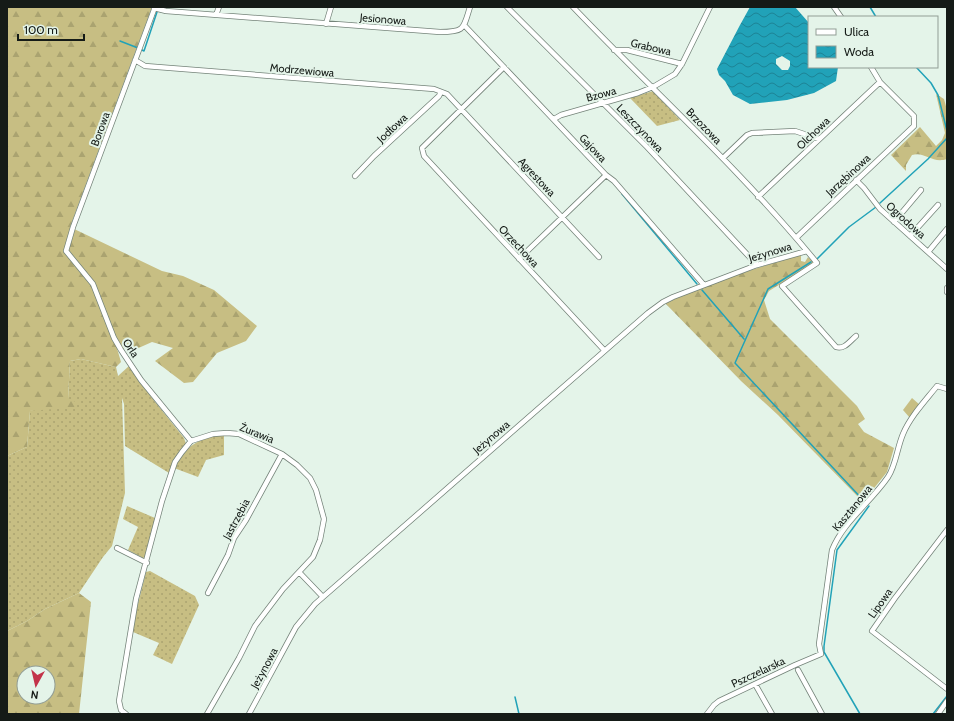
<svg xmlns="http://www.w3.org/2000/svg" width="954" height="721" font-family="Cabin,sans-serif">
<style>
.grass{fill:url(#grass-dots)}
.forest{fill:url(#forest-firs);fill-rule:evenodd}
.park{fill:#c7be83}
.water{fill:url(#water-waves);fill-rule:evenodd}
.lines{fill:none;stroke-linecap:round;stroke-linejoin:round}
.stream{stroke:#21a2b8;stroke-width:1.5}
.minor-casing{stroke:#748379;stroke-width:6}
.minor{stroke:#fff;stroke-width:4.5}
.labels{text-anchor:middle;stroke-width:4;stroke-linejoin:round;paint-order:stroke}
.street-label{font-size:11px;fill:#151b17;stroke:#e4f4e9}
</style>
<defs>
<pattern id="grass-dots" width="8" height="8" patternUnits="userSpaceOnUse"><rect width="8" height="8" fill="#c7be83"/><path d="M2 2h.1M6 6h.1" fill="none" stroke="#aaa370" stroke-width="1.8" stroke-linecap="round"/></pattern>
<pattern id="forest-firs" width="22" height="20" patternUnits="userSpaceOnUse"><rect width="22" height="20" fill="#c7be83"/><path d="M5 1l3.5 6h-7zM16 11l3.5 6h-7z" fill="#aaa370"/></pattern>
<pattern id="water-waves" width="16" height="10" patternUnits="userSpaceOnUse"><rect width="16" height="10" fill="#21a2b8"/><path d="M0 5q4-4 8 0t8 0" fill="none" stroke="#1c8395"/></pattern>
</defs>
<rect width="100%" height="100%" fill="#e4f4e9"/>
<!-- grass -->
<path class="grass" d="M653,91L680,120L657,126L630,98Z
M81,359L116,367L118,376L129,366L152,398L184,438L186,444L173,461L169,473L125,446L124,404L122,398L125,493L112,546L103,557L79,593L45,609L27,621L7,631V456L27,447L30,411L68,399L70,361Z
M224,435V455L206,460L198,477L174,468C186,446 199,437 224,435Z
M127,506L155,518L146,557L143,558L128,550L138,527L123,519Z
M150,571L195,596L199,605L172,664L153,655L159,643L133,632L136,612L146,572Z"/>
<!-- forest -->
<path class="forest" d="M7,7H152L70,227L162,271L183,276L214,290L257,326L246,341L217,353L193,382L184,383L155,361L173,348L152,342L134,350L128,345L123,349L116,345L121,362L116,367L81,359L70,361L68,399L76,402V407L30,411L27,447L7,456Z
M936,94L944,99L947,110V159C932,164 925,151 912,155L906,165V171L891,155L920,127L936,146L942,140L945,133Z
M801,255V261L805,262L808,257L814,263L769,291L764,300L770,319L857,406L865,419L858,424L864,432L894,448L887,472L863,502L778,415L741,381L665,303C708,283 755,268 801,255Z
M79,593L91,602L79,714H7V631L27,621L45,609ZM24,673H48V697H24Z"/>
<!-- park -->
<path class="park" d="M912,398L920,405L910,418L903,410Z"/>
<!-- water -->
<path class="water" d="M750,7H795L809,23V67H838L836,81L814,93L787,100L750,104L733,95L725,81L719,75L717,69L740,25ZM782,56L790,61V66L788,70H782L776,64V59Z"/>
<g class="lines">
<!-- stream -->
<path class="stream" d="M870,7L876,17
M120,41L138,48
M142,50L144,51L157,12
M916,67L931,83L938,95L947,131
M622,194L697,284
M880,203L928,159L947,138
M817,259L849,227L876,207
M811,262L768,289L735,363L864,501
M702,290L744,339
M515,697L519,714
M860,714L824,652V646L837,550L869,506
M933,714L947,696"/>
<!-- minor casing -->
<g class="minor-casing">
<path id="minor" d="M155,7L73,227L66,251L93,284L114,338L121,350L141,380L191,441
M507,7L647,147L757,265
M573,7C654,92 742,171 817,263L782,286L836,347C844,350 850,341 856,336
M834,7L841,17
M154,8L166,11L440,32C465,32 463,29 470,7
M216,15L219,7
M326,24L331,7
M464,25L606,175L614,181L704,285
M614,50H627L682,64
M135,60L145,66L434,89L447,94L599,257
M504,67L422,148L424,156L604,350
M554,119L561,115L638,93L653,87L675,74L682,64L710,7
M723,158L747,135L752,133L795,131L819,139
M355,176L374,156L439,96L441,92
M856,180L864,188L880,209L947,269
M758,197L880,82
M894,222L921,190
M910,236L938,205
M796,238L914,126V116L880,82L871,67
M928,252L947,229
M519,259L606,175
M947,288V292
M947,530L895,598L872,631L947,689
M117,548L147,563
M299,572L322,596
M208,593L228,555L234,538L246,520L282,454
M798,670L822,714
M755,684L772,714
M126,714L121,710L119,701L136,599L162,501L175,462L182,452L191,441L213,434L227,433L239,434L282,454L297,465L310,478L316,490L324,519L320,540L313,557L283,589L255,626L239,658L207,714
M249,714L296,627L315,604L648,313L663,302L673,297L757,265L807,251
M707,714L714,705L719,701L795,665L821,654L819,644L832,550C843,522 871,502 888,477C896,465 897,448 903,434C910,417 925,401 937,386L947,389
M938,714L947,701"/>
</g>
<!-- minor -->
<use href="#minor" class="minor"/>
</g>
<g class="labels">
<!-- street labels -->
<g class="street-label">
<text transform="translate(383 19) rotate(5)" y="4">Jesionowa</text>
<text transform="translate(651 47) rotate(13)" y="4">Grabowa</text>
<text transform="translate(302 70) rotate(5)" y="4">Modrzewiowa</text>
<text transform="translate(601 94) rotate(-15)" y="4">Bzowa</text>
<text transform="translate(704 126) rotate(46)" y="4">Brzozowa</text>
<text transform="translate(392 128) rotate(-43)" y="4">Jodłowa</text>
<text transform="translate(640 128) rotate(46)" y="4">Leszczynowa</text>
<text transform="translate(100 129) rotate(-70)" y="4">Borowa</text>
<text transform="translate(813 133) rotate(-44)" y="4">Olchowa</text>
<text transform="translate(593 148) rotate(47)" y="4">Gajowa</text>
<text transform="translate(848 175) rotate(-43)" y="4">Jarzębinowa</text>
<text transform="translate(537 177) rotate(47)" y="4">Agrestowa</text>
<text transform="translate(906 220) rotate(42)" y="4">Ogrodowa</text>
<text transform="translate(519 246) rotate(47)" y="4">Orzechowa</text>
<text transform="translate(770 252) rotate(-17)" y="4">Jeżynowa</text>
<text transform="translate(131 348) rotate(57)" y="4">Orla</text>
<text transform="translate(257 433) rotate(22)" y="4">Żurawia</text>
<text transform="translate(491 437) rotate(-41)" y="4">Jeżynowa</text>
<text transform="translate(852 508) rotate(-51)" y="4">Kasztanowa</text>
<text transform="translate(236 519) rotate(-62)" y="4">Jastrzębia</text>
<text transform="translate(880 603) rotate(-55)" y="4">Lipowa</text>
<text transform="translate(264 668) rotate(-62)" y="4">Jeżynowa</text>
<text transform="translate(758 672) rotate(-25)" y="4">Pszczelarska</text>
</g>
</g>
<!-- border -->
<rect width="954" height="721" fill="none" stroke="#151b17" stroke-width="16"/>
<!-- legend -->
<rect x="808" y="16" width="130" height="52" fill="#e4f4e9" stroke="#919d95"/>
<rect x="816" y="29" width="20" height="6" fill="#ffffff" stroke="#919d95"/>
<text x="844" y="36" font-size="12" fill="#151b17">Ulica</text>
<rect x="816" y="46" width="20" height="12" fill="url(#water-waves)" stroke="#919d95"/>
<text x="844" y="56" font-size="12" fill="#151b17">Woda</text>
<!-- north arrow -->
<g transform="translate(36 685) rotate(188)"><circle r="19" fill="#e4f4e9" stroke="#919d95"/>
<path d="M0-3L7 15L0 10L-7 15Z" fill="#c33349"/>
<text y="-6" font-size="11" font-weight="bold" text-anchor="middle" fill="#151b17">N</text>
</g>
<!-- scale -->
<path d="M18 34v6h66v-6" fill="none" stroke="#151b17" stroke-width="2"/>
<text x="24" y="34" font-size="12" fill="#151b17" stroke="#e4f4e9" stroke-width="3" paint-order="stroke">100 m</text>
</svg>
